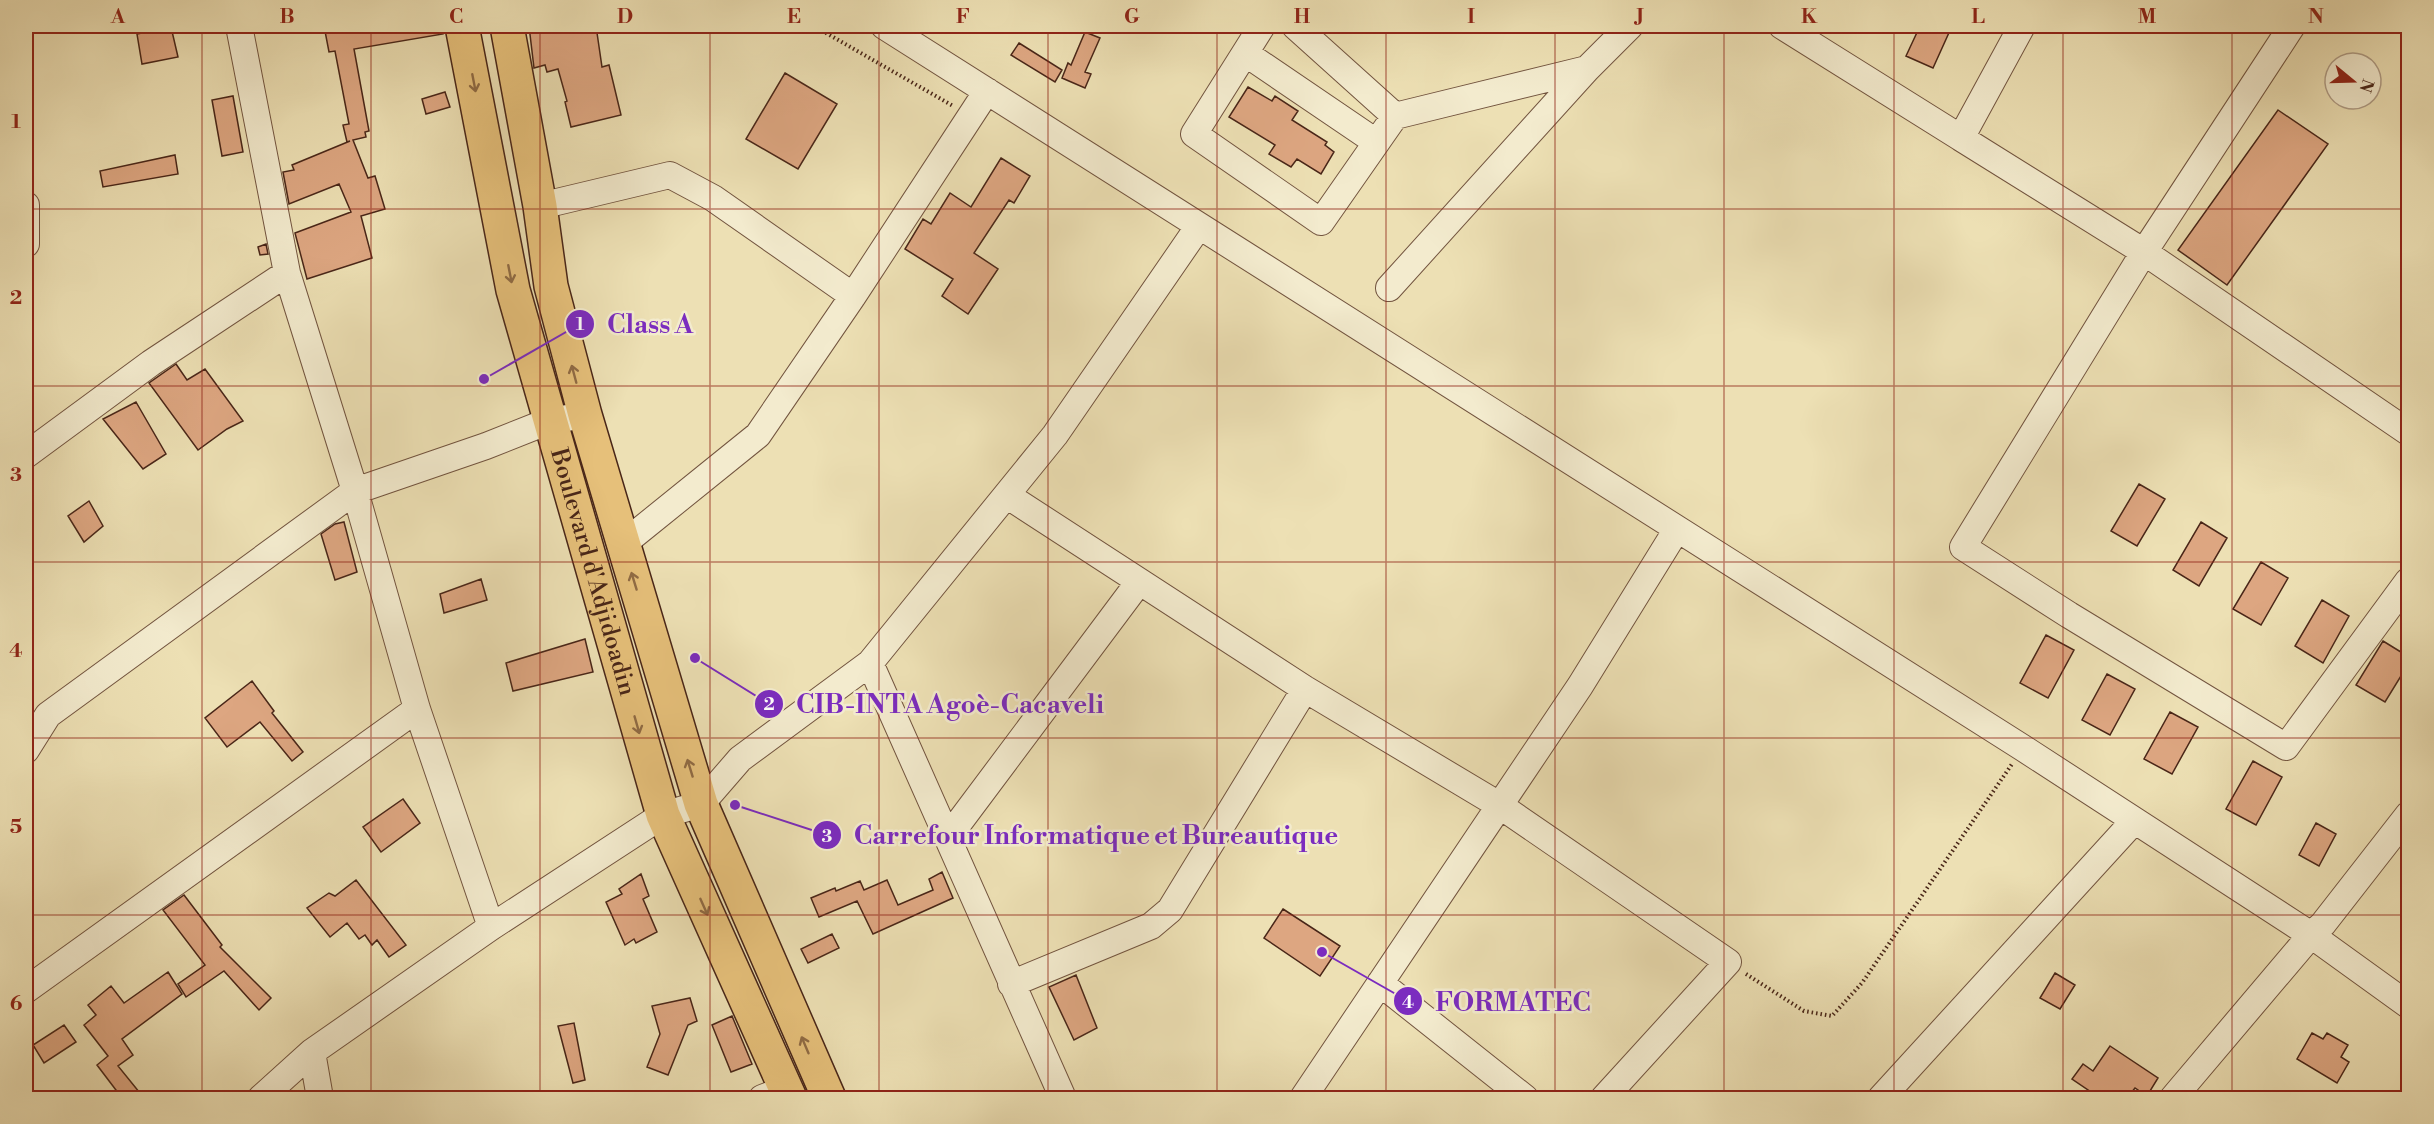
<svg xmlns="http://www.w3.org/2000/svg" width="2434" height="1124" font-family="'Libre Bodoni',serif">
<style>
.building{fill:#dda681;stroke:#492618;stroke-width:1.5}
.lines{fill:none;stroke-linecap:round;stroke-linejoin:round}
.minor-casing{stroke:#72543f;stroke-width:28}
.major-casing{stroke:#492618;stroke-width:36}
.path{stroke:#492618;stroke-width:4;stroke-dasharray:1.5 3;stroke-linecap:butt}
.minor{stroke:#f3ebce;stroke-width:26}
.major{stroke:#e6c07a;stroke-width:33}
.oneway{stroke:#906b44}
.grid{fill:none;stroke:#8f2418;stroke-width:1.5;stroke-opacity:0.55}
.labels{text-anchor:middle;stroke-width:5;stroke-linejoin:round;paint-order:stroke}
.street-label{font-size:24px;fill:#492618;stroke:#f3ebce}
.leader{fill:none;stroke:#7b2cbf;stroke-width:2}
.callout-dot{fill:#7b2cbf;stroke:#f3ebce;stroke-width:2}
.mark-label{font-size:18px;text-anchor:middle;font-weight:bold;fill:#fff}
.callout-label{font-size:26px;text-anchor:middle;font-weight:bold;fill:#7b2cbf;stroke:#f3ebce;stroke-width:5;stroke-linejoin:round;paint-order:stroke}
.neatline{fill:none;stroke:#8f2418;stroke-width:2}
.grid-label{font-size:20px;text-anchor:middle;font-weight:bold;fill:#8f2418}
</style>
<rect width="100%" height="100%" fill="#ede0b4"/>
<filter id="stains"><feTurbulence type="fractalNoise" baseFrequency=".00333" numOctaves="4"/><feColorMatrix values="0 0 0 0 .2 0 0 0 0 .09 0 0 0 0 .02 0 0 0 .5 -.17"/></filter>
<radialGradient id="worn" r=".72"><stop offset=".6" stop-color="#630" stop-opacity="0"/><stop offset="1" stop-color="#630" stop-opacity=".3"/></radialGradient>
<!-- building -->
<path class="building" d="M324,26H442L443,34L354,49L369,131L365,132L366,137L353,140L368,178L375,176L385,209L361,216L372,258L307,279L295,233L351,212L339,184L289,204L283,172L294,170L292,165L350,141L347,142L343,125L349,124L335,51L329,52Z
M529,26H596L602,67L609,65L621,115L571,127L565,102L567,101L558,69L547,72L545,65L534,68Z
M1920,26H1952L1933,68L1906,56Z
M171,27L178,57L142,64L137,34Z
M1085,32L1100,38L1085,72L1091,74L1085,88L1062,78L1068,63L1071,65Z
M1019,43L1062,70L1055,82L1011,55Z
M785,73L837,104L798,169L746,139Z
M1248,87L1272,101L1275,96L1298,111L1292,120L1327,142L1325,145L1334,152L1321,174L1297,159L1291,167L1269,154L1275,145L1229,117Z
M445,92L450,107L426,114L422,99Z
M233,96L243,152L222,156L212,100Z
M2278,110L2328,144L2227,285L2178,250Z
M175,155L178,174L103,187L100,171Z
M1001,158L1030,176L1014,203L1009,200L974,253L998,269L968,314L942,296L953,279L905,249L923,219L931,224L950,193L971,207Z
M266,244L268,254L260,255L258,247Z
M176,364L187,380L205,369L243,421L227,429L198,450L149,383Z
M136,402L166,454L143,469L103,419Z
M2139,484L2165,499L2137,546L2111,531Z
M89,501L103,526L84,542L68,516Z
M344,522L357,572L335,580L321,534L335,524Z
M2201,522L2227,538L2199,586L2173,570Z
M2261,562L2288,578L2261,625L2233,609Z
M481,579L487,600L444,613L440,594Z
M2322,600L2349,616L2323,663L2295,646Z
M2046,635L2074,650L2048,698L2020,683Z
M585,639L593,672L513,691L506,663Z
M2383,641L2409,657V663L2385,702L2356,685Z
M2107,674L2135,689L2110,735L2082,720Z
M252,681L274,711L272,713L303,752L292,761L260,722L227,747L205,718Z
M2170,712L2198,727L2172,774L2144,759Z
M2253,761L2282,777L2256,825L2226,809Z
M403,799L420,823L381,852L363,827Z
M2316,823L2336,834L2319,866L2299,855Z
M942,872L953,898L873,934L857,901L819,917L811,898L835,888L836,891L860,881L864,890L887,880L898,905L933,890L929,879Z
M641,874L649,896L643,899L657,932L636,943L634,939L625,945L606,902L622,894L619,889Z
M356,880L406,945L389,957L377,940L372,945L365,935L359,939L347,923L330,937L307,908L329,893L335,896Z
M184,895L222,945L220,947L271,998L259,1010L224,971L186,997L178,984L205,965L163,910Z
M1283,909L1340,946L1320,976L1264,938Z
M832,934L839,948L808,963L801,949Z
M168,972L182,994L122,1039L133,1055L118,1066L144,1098H122L97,1065L108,1056L84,1025L96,1015L88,1005L111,986L124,1003Z
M2055,973L2075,985L2060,1009L2040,998Z
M1076,975L1097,1028L1074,1040L1049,987Z
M690,998L697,1021L688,1025L668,1075L647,1067L660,1034L652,1006Z
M732,1016L752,1064L731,1072L712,1025Z
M574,1023L585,1080L573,1083L558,1026Z
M64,1025L76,1042L44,1063L33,1045Z
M2312,1033L2323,1039L2327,1033L2348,1045L2341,1057L2349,1062L2337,1083L2297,1059Z
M2110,1046L2158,1078L2147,1096L2135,1088L2127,1098H2100L2072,1079L2083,1064L2093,1071Z"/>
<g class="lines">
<!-- minor casing -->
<g class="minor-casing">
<path id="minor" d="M239,26L287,273L355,491L417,709L491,927
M884,26L2023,748L2311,935L2408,1005
M1262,26L1194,134L1321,222L1395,116
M1295,26L1395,116L1587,69L1630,26
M1782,26L1961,138
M2022,26L1961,138L2144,252L2292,26
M1245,53L1376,142
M26,205V244
M540,206L670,175L713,198L853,296
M1389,288L1587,69
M2408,432L2144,252L1963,547L2069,615L2286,747L2408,581
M26,455L151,363L287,273
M1008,496L1305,689L1499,805L1728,962L1604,1098
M623,544L758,435L853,296L987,91
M870,663L1063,1098
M26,750L48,715L355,491L486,446L549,421L585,415
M949,836L1139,582
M1380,983L1525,1098
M1011,984L1151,926L1170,910L1305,689
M26,990L417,709
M312,1052L320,1098
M261,1098L312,1052L491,927L663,815L701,804L740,759L870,663L1055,435L1199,226
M762,1098L786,1089
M1303,1098L1580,686L1677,529
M1881,1098L2134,821
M2173,1098L2311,935L2323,924L2408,815"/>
</g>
<!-- major casing -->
<g class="major-casing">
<g id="major">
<path id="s1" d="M462,26L513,290L663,815L790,1098"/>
<path d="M507,26L540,206L551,286L585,415L701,804L829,1098"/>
</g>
</g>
<!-- path -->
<path class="path" d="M814,26L953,106
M1746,974L1804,1011L1832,1016L1862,983L2012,764"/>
<!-- minor -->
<use href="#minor" class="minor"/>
<!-- major -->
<use href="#major" class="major"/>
</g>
<!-- one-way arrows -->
<defs><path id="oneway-shaft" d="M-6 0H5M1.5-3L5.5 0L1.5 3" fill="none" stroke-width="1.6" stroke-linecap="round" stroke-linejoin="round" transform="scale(1.5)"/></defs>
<g class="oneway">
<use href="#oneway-shaft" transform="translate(474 83) rotate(79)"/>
<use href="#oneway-shaft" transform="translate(510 274) rotate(79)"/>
<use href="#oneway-shaft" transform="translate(574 374) rotate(-105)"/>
<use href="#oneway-shaft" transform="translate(634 581) rotate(-107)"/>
<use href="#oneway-shaft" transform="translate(637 725) rotate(74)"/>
<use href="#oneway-shaft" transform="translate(690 768) rotate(-107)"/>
<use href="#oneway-shaft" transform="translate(704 907) rotate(66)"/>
<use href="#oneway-shaft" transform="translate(805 1045) rotate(-113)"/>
</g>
<!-- grid -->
<path class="grid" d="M202,26V1098M371,26V1098M540,26V1098M710,26V1098M879,26V1098M1048,26V1098M1217,26V1098M1386,26V1098M1555,26V1098M1724,26V1098M1894,26V1098M2063,26V1098M2232,26V1098M26,209H2408M26,386H2408M26,562H2408M26,738H2408M26,915H2408"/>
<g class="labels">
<!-- street labels -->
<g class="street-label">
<text dy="8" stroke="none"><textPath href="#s1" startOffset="562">Boulevard d'Adjidoadin</textPath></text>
</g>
</g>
<!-- callouts -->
<path class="leader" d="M484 379L580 324M695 658L769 704M735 805L827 835M1322 952L1408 1001"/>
<g class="callout-dot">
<circle cx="484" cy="379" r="6"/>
<circle cx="695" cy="658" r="6"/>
<circle cx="735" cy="805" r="6"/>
<circle cx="1322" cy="952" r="6"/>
<circle cx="580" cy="324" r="15"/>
<circle cx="769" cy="704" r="15"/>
<circle cx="827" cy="835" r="15"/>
<circle cx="1408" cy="1001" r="15"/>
</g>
<g class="mark-label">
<text x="580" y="330">1</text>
<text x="769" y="710">2</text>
<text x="827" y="842">3</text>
<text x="1408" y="1008">4</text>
</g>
<g class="callout-label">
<text x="650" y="333">Class A</text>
<text x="950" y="713">CIB-INTA Agoè-Cacaveli</text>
<text x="1096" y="844">Carrefour Informatique et Bureautique</text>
<text x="1513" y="1011">FORMATEC</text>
</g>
<!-- margin -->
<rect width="2434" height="1124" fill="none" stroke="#ede0b4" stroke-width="66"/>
<!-- north arrow -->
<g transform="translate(2353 81) rotate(109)"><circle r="28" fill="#f3ebce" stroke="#af9c85" stroke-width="1.5"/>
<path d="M0-4.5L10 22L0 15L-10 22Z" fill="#8f2418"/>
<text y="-9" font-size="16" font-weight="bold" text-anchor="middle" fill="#492618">N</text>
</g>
<rect x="33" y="33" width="2368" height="1058" class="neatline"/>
<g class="grid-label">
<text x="118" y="23">A</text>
<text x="287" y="23">B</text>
<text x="456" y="23">C</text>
<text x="625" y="23">D</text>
<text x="794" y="23">E</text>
<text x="963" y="23">F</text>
<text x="1132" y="23">G</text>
<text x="1302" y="23">H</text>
<text x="1471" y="23">I</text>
<text x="1640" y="23">J</text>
<text x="1809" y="23">K</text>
<text x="1978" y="23">L</text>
<text x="2147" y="23">M</text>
<text x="2316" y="23">N</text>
<text x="16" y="128">1</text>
<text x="16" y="304">2</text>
<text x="16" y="481">3</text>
<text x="16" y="657">4</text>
<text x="16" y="833">5</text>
<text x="16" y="1010">6</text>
</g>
<rect width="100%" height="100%" filter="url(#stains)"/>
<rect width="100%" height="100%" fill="url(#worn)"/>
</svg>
